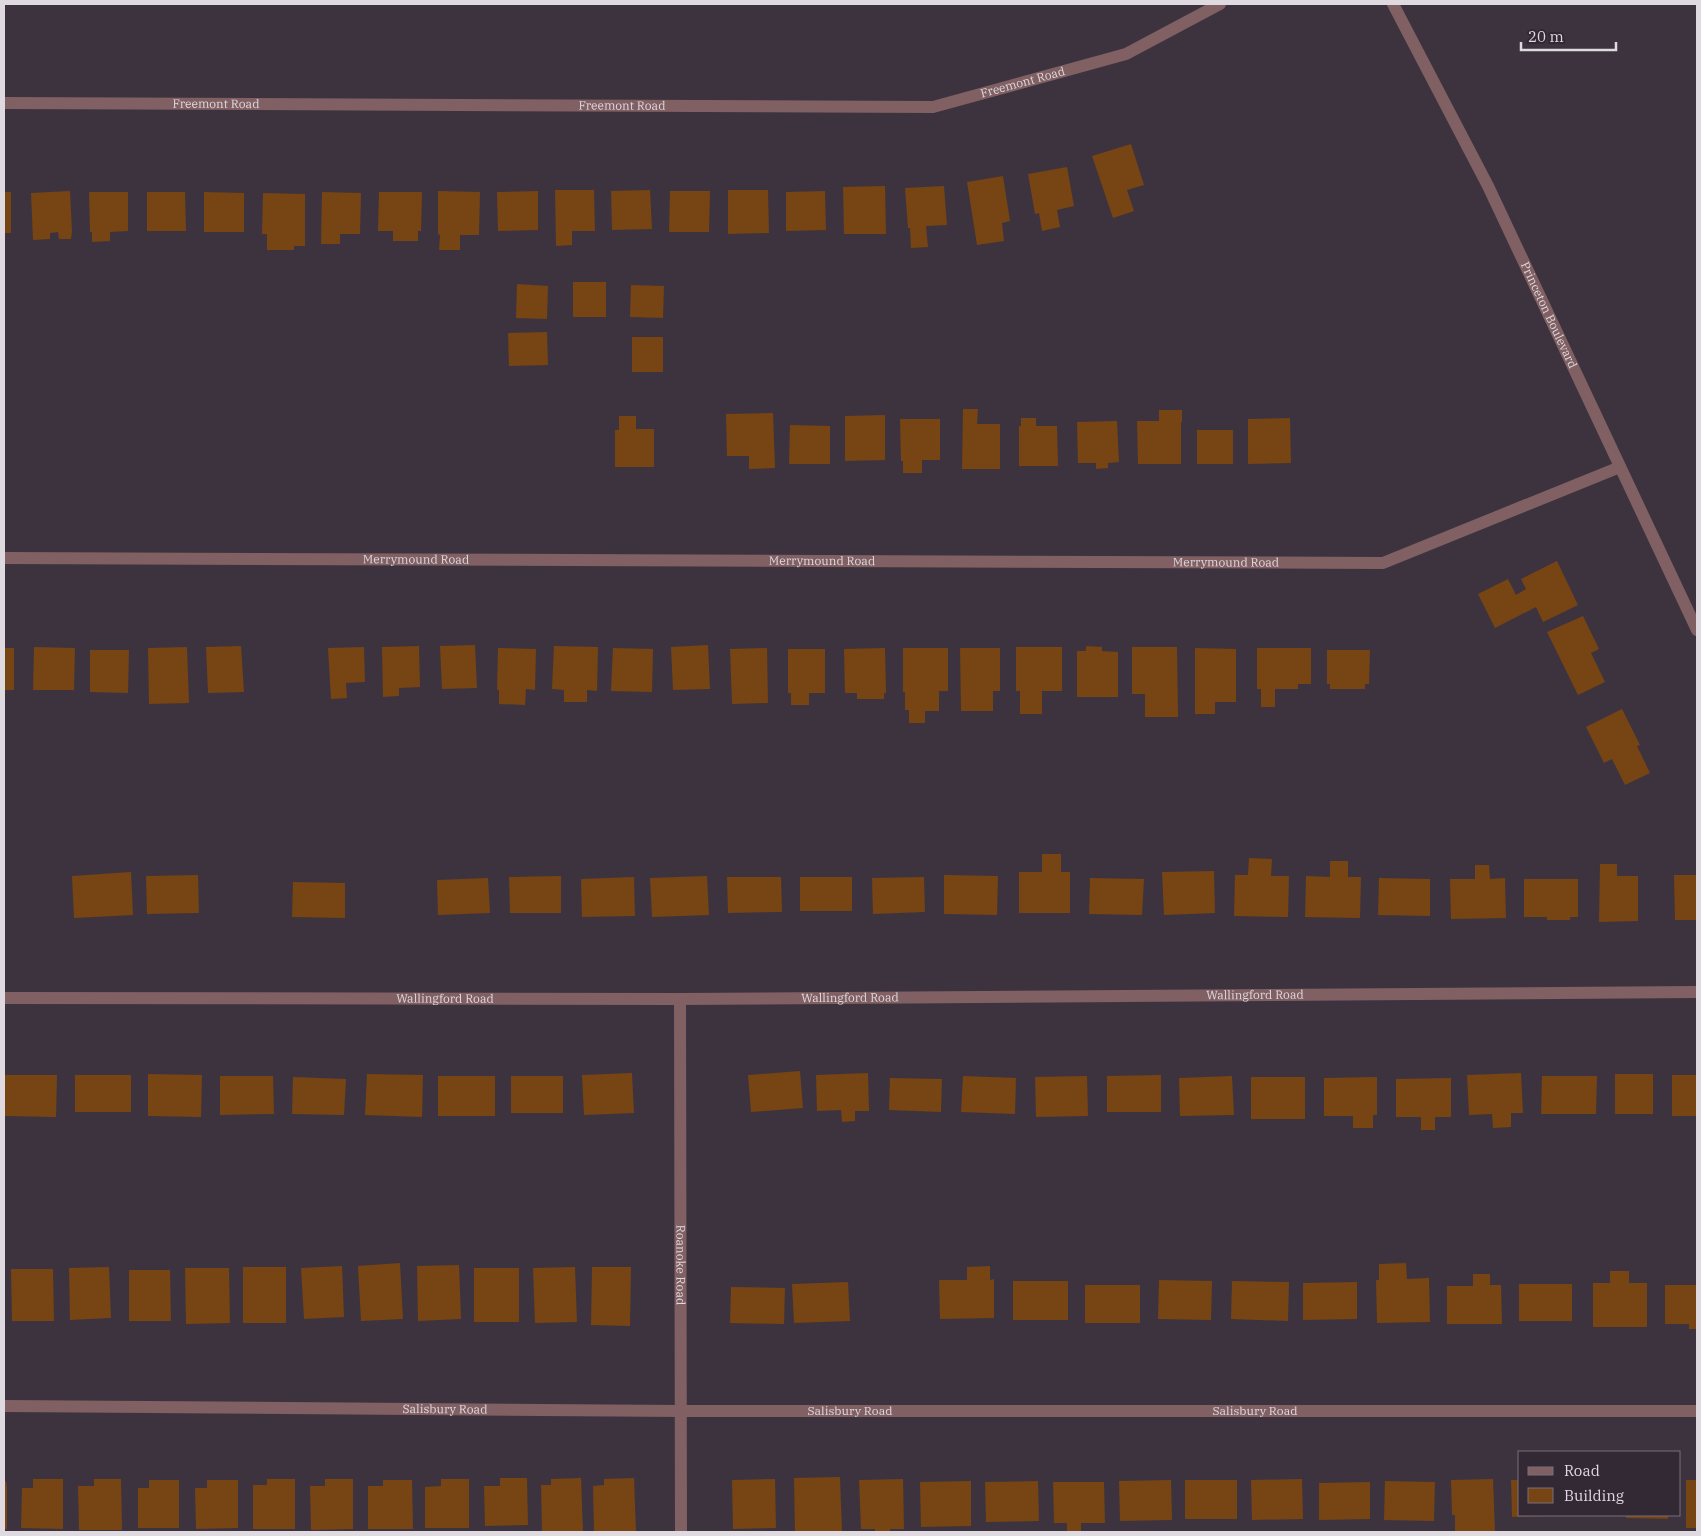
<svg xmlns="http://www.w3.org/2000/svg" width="1701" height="1536" font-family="'IBM Plex Serif',serif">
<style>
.building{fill:#774414}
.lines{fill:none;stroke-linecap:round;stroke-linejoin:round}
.minor{stroke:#806062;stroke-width:12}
.labels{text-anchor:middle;stroke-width:4;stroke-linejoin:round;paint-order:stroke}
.street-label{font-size:12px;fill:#dfd9e0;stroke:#322934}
</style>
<rect width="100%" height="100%" fill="#3d333e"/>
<!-- building -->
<path class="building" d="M1131,144L1144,185L1127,190L1134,211L1113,218L1092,156Z
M1067,167L1074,206L1057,210L1060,227L1042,231L1039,213L1035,214L1028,174Z
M1003,176L1010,221L1002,223L1004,241L977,245L967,182Z
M885,186L886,234H844L843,187Z
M944,186L947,225L926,226L928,247L911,248L910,228H908L905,188Z
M555,190H594L595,231H572V245L556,246Z
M650,190L652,229L612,230L611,191Z
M728,190H768L769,233L728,234Z
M70,191L72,232L71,239H59L58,232L50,233V239L33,240L31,193Z
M438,191L480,192L479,235H460V250H439L440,235L438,234Z
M538,191V230L498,231L497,192Z
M670,191H710L709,232H669Z
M825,191L826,230L786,231V192Z
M4,192H11V233H4Z
M89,192H128V231L110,232V241L92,242V232H90Z
M147,192H185L186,231H147Z
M204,192L244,193V232H204Z
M322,192L361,193L360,234H340V244H321Z
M379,192H422L421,231H418V241H393V231H378Z
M263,193L305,194V246H294V250H267V234H262Z
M573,282H606V317H573Z
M517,284L548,286L547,319L516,318Z
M631,285L664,286L663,318L630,317Z
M547,332L548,365L509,366L508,333Z
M632,337H663V372H632Z
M963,409H978L977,424H1000V469H962Z
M1159,410H1182V422H1181V464H1138L1137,421H1159Z
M773,413L775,468L749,469V456H727L726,414Z
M885,415V460L845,461V416Z
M619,416H636V429H654V467H615V430H619Z
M1021,418H1036V426H1057L1058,466H1019V426H1021Z
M1290,418L1291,463L1248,464V419Z
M900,419H940V460H922V473H903V461H901Z
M1117,421L1119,462L1108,463V468L1096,469V463H1078L1077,422Z
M790,425L830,426V464H789Z
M1197,430H1233V464H1197Z
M1557,561L1578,605L1543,622L1536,607L1495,628L1478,594L1508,579L1516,595L1526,589L1521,579Z
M1583,616L1599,649L1591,653L1605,682L1578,695L1547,632Z
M475,645L477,688L442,689L440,646Z
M708,645L710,689L673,690L671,647Z
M241,646L244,692L208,693L206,647Z
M419,646L420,687L399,688V696L383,697L382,647Z
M554,646L598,647L597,691L587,690V702H564V690L552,689Z
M1086,646L1102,647V651L1118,652V697H1077V651H1086Z
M34,647L75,648L74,690H33Z
M187,647L189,703L149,704L148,648Z
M364,647L365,682L346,683L347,698L331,699L328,648Z
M1016,647H1062V691H1042V714H1020V691H1016Z
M1132,647H1177L1178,717H1145V694H1132Z
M4,648H14V690H4Z
M498,648L536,649L535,690L526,689L525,705L499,704V690H497Z
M613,648L653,649L652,692L611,691Z
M767,648L768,703L732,704L730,649Z
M885,648L886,693H884V699H857V693H845L844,649Z
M903,648H948V691H939V711H925V723H909V710H905V692H903Z
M960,648H1000V691H993V711H961Z
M1195,648L1236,649V702H1215V714H1195Z
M1257,648H1311V684H1298V689H1275V707H1261V689H1257Z
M788,649H825V693H809V705H791V693H788Z
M90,650H129L128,693L90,692Z
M1327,650H1370L1369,684H1365V689H1330V684H1327Z
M1622,709L1640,745L1637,746L1650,773L1625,785L1612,759L1604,763L1586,727Z
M1042,854H1061V872H1070V913H1019V872H1042Z
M1249,858L1272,859L1271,876H1289L1288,917L1234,916L1235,875H1248Z
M1330,861H1348V877H1361L1360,918L1305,917L1306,876L1330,877Z
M1600,864H1617V876H1638V921L1599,922Z
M1475,865H1489L1490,879L1505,878L1506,918L1451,919L1450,879H1475Z
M1214,871L1215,913L1164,915L1162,872Z
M131,872L133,915L74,918L72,876Z
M198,875L199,913L147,914L146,876Z
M944,875L998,876L997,915L944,914Z
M1674,875H1697V920H1675Z
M561,876V913H510L509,877Z
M707,876L709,915L652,917L650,878Z
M634,877L635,916L582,917L581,879Z
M727,877H781L782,912L728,913Z
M800,877H852V911H800Z
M924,877L925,912L873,914L872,878Z
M488,878L490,913L438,915L437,880Z
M1090,878L1144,879L1142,915L1089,914Z
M1379,878L1430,879V916L1378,915Z
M1524,879H1578V917H1570V920H1547V917H1524Z
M293,882L345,883V918L292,917Z
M800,1071L803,1108L751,1112L748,1075Z
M632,1073L634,1113L584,1115L582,1075Z
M868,1073L869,1111H855V1121L842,1122L841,1110L817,1111L816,1075Z
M1521,1073L1523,1113H1511V1127L1493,1128L1492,1114L1469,1115L1467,1075Z
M148,1074L202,1075L201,1117L148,1116Z
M367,1074L423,1075L422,1117L365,1115Z
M1615,1074H1653V1114H1615Z
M4,1075H57L56,1117L4,1116Z
M75,1075H131V1112H75Z
M1161,1075V1112H1107V1076Z
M1672,1075H1697V1116H1672Z
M220,1076H273L274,1114L220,1115Z
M438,1076H495V1116H438Z
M511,1076H563V1113H511Z
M963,1076L1016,1078L1015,1114L961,1112Z
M1087,1076L1088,1116L1036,1117L1035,1077Z
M1232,1076L1234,1115L1180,1116L1179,1078Z
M1542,1076H1597L1596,1114H1541Z
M293,1077L346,1079L344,1115L292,1114Z
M1251,1077H1305V1119H1251Z
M1377,1077V1115H1373V1128H1353V1116H1324V1078Z
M890,1078L942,1079L941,1112L889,1110Z
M1451,1078V1117H1435V1130H1421V1117H1396V1079Z
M400,1263L403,1319L361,1321L358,1266Z
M1406,1263L1407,1279L1429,1278L1430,1322L1377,1323L1376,1280H1379V1264Z
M459,1265L461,1319L418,1321L417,1266Z
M342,1266L344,1317L304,1319L301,1268Z
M990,1266V1280L994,1279V1318L940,1319L939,1280H967V1267Z
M109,1267L111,1318L70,1320L69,1268Z
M243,1267H286V1323H243Z
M575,1267L577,1322L535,1323L533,1268Z
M592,1267H631L630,1326L591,1325Z
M185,1268H229L230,1323L186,1324Z
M474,1268H519V1322H474Z
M11,1269H53L54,1321H12Z
M129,1270H170L171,1321H129Z
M1610,1271H1629V1283H1647V1327H1593V1283H1610Z
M1473,1274H1490V1285H1501L1502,1324H1447V1286H1473Z
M1159,1280L1212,1281L1211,1320L1158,1319Z
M1013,1281H1068V1320H1013Z
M1232,1281L1289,1282L1288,1321L1231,1319Z
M848,1282L850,1321L794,1323L792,1284Z
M1357,1282V1319L1303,1320V1283Z
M1519,1284H1572V1321H1519Z
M1085,1285H1140V1323H1085Z
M1665,1285H1697V1329H1689V1324H1665Z
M731,1287L785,1288L784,1324L730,1323Z
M840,1477L842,1531L795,1532L794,1478Z
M500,1478H527L528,1525L485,1526L484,1486H500Z
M581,1478L583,1532H542L541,1485H551V1479Z
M634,1478L636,1531L594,1532L593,1486L604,1485V1479Z
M33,1479H63V1529L21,1528L22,1488H33Z
M94,1479H121L122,1530H79L78,1486H94Z
M267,1479H295V1529H253V1485H267Z
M325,1479H353V1529L311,1530L310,1486H325Z
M441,1479H469V1528H425V1487L441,1486Z
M775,1479L776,1528L733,1529L732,1480Z
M903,1479L904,1529H890V1532H875V1529H861L859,1480Z
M1302,1479L1303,1519L1252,1520L1251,1480Z
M1493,1479L1495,1532H1455V1515H1452L1451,1480Z
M149,1480H179V1528H138V1488H149Z
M207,1480H238V1528L196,1529L195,1488H207Z
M383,1480H412L413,1529H368V1486H383Z
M1171,1480L1172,1520L1120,1521L1119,1481Z
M1185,1480H1237V1519H1185Z
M1511,1480H1520V1515H1544V1516L1512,1517Z
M1686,1480H1697V1528H1686Z
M4,1481H6L7,1487V1529H4Z
M971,1481V1526L921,1527L920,1482Z
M1038,1481L1039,1521L986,1522L985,1482Z
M1385,1481L1435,1482L1434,1521L1384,1520Z
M1053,1482H1104L1105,1523H1081V1532H1067V1523H1054Z
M1370,1482V1519L1319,1520V1483Z
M1626,1515H1668V1519L1626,1518Z"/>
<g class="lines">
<!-- minor -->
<g class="minor">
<path id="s1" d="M1393,4L1488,186L1697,630"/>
<path id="s2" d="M4,103L933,107L1126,54L1220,4"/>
<path id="s3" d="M4,558L1383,563L1620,467"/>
<path id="s4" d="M4,998L680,999L1697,992"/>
<path id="s5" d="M680,999L681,1532"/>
<path id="s6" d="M4,1406L680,1411H1697"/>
</g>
</g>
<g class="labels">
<!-- street labels -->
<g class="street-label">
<text dy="4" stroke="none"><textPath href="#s2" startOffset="1022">Freemont Road</textPath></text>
<text dy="4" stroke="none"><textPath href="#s2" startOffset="212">Freemont Road</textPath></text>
<text dy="4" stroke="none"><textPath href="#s2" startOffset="618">Freemont Road</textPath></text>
<text dy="4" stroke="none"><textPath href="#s1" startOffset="348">Princeton Boulevard</textPath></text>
<text dy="4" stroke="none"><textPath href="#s3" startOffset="412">Merrymound Road</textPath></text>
<text dy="4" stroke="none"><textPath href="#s3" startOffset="818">Merrymound Road</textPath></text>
<text dy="4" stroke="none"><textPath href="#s3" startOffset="1222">Merrymound Road</textPath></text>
<text dy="4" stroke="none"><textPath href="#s4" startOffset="1251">Wallingford Road</textPath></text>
<text dy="4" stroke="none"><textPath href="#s4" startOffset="846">Wallingford Road</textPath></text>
<text dy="4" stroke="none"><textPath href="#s4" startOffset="441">Wallingford Road</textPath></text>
<text dy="4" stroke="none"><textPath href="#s5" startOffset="266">Roanoke Road</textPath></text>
<text dy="4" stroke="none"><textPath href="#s6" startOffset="441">Salisbury Road</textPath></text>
<text dy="4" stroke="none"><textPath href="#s6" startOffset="846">Salisbury Road</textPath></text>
<text dy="4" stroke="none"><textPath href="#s6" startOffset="1251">Salisbury Road</textPath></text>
</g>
</g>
<!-- border -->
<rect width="1701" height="1536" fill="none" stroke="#dfd9e0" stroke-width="10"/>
<!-- legend -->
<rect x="1518" y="1451" width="162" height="65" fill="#322934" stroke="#776f79"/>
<rect x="1528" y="1467" width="25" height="8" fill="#806062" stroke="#776f79"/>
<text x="1564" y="1476" font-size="15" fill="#dfd9e0">Road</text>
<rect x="1528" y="1488" width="25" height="15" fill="#774414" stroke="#776f79"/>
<text x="1564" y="1501" font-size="15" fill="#dfd9e0">Building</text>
<!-- scale -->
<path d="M1521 42v8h95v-8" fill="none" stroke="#dfd9e0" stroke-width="2.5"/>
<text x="1528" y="42" font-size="15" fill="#dfd9e0" stroke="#322934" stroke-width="4" paint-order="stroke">20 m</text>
</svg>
